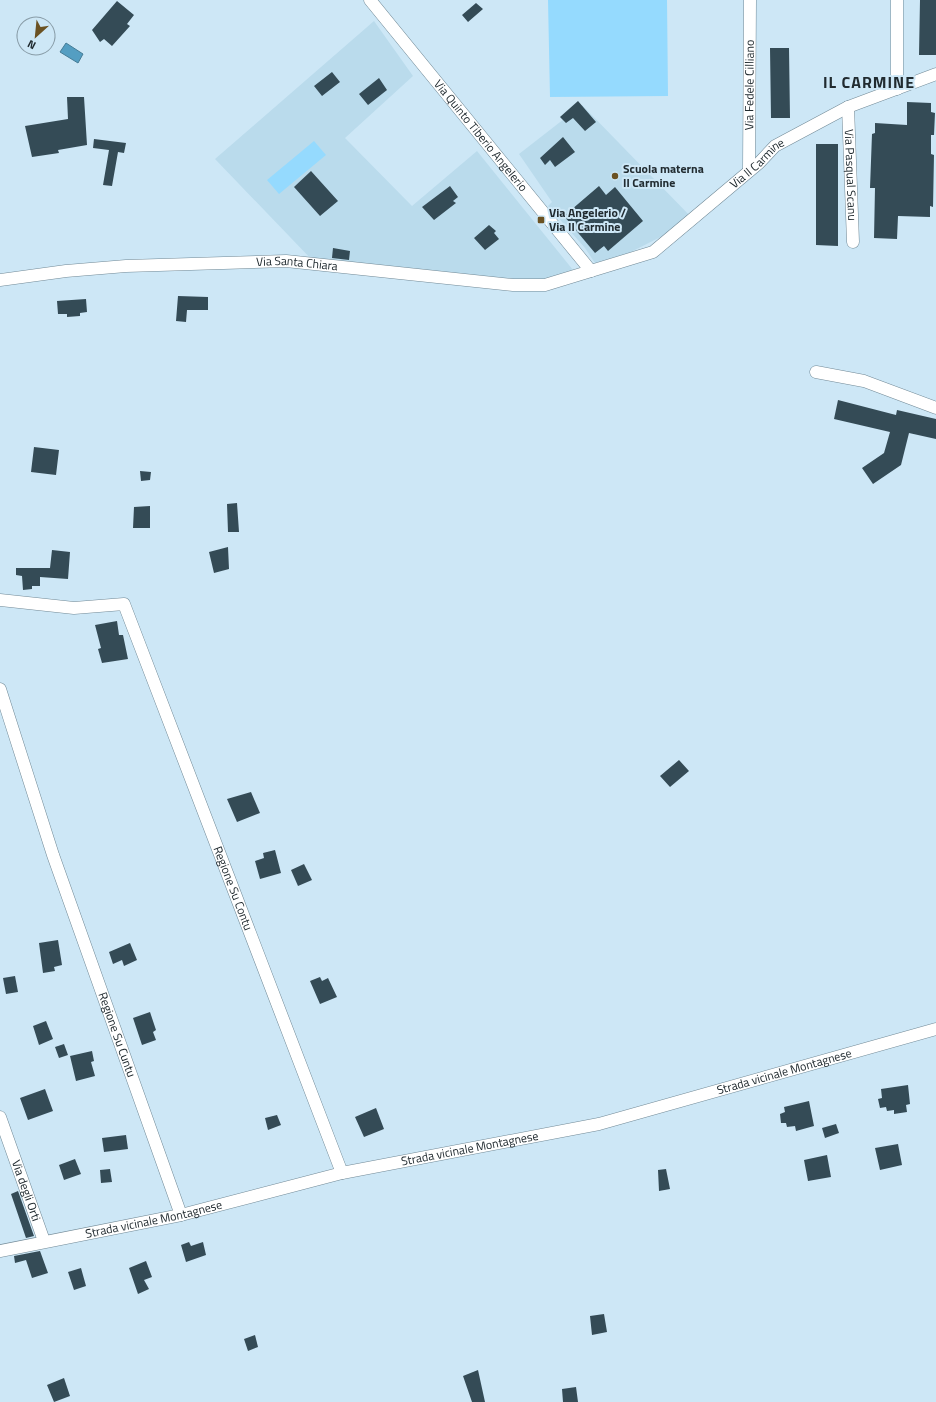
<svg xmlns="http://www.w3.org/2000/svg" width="936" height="1402" font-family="'Titillium Web',sans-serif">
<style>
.built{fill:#badbec}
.green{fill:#95dafe}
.water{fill:#549ec2;stroke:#457c96}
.building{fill:#344b56}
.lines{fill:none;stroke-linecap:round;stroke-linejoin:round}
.minor-casing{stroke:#718996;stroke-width:13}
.minor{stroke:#fff;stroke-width:12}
.poi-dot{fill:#6b5223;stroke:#cde7f6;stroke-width:1.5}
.labels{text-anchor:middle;stroke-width:4;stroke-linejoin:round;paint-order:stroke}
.street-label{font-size:12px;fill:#212b30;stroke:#cde7f6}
.poi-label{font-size:12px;font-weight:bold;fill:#212b30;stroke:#cde7f6;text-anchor:start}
.district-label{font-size:16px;font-weight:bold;letter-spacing:1px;fill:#212b30;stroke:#cde7f6}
</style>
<rect width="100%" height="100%" fill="#cde7f6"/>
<!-- built -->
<path class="built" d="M374,21L413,76L345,138L412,206L477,151L573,270L536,282L314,262L215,159Z
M582,105L694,220L621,257L595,263L585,248L548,206L552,202L519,154Z"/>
<!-- green -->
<path class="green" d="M548,0H667L668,96L550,97Z
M314,141L326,155L279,194L267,180Z"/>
<!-- water -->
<path class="water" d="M66,43L83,54L78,63L60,52Z"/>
<!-- building -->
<path class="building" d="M920,0H936V55H919Z
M117,1L134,15L127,24L130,26L112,46L104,39L100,42L92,30Z
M476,3L483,9L468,22L462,15Z
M770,48H789L790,118H771Z
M332,72L340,82L322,96L314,86Z
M379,78L387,90L368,105L359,94Z
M67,97H84L87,145L58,150L59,153L32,157L25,126L68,119Z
M578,101L596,122L585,131L573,118L566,123L560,117Z
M907,102L931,103V112L935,113L934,135H931V154L934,155L933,207L930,206V217L898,216L897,239L874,238L875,188H870L872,134L875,133V123L907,125Z
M563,137L575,152L555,167L550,160L545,165L540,158Z
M94,139L126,143L124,153L118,152L112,186L103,185L109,150L93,148Z
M816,144H838V246L816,245Z
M311,171L338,201L320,216L294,187Z
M450,186L458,197L453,201L456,203L434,220L422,207Z
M599,186L606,195L615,187L643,221L608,251L604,246L595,253L564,216Z
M489,225L496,231L494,233L499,239L485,250L474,238Z
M333,248L350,251L349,260L332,258Z
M178,296L208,297V310H187L186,322L176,321Z
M86,299L87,312L80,313V316L67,317V314H58L57,301Z
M838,400L896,415L897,410L936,419V439L909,433L901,465L873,484L862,468L884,453L890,432L834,419Z
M34,447L59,450L56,475L31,472Z
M140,471L151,472L150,480L141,481Z
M237,503L239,532H228L227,504Z
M150,506V528H133L134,507Z
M228,547L229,569L214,573L209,552Z
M52,550L70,552L68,579L40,577V586H32V589L23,590L22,576L16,575V568H50Z
M117,621L119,635H123L128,659L102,663L98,649L101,648L95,625Z
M679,760L689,771L670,787L660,776Z
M251,792L260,813L237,822L227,799Z
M275,850L281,873L260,879L255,861L264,858L263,853Z
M304,864L312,880L298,886L291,870Z
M58,940L62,965L54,967L55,971L43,973L39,943Z
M130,943L137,960L124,966L122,960L113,964L109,952Z
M15,976L18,992L6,994L3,978Z
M320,977L322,981L328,978L337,997L320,1004L310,981Z
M150,1012L156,1030L153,1032L156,1040L142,1045L133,1018Z
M46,1021L53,1039L39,1045L33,1026Z
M64,1044L68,1055L59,1058L55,1047Z
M92,1051L94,1061L91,1062L95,1076L76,1081L70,1056Z
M908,1085L910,1104L906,1105L907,1112L894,1114V1110L887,1111L886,1107L880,1108L878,1099L882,1098L881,1089Z
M45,1089L53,1111L28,1120L20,1098Z
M809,1101L814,1126L796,1131L795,1126L787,1127L786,1123H781L780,1114L785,1112L784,1107Z
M376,1108L384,1129L364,1137L355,1117Z
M277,1115L281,1125L268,1130L265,1118Z
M836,1124L839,1133L825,1138L822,1128Z
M126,1135L128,1149L104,1152L102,1138Z
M898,1144L902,1165L880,1170L875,1148Z
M827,1155L831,1177L808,1181L804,1160Z
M75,1159L81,1174L64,1180L59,1165Z
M110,1169L112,1182L101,1183L100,1170Z
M666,1169L670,1189L659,1191L658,1170Z
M18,1191L34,1236L26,1238L11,1194Z
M189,1242L191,1246L203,1242L206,1255L186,1262L181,1245Z
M40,1251L48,1273L32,1278L26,1260L15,1263L14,1256Z
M146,1261L152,1277L144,1280L149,1289L138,1294L129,1268Z
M81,1268L86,1286L74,1290L68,1272Z
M604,1314L607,1332L592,1335L590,1316Z
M255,1335L258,1347L248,1351L244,1339Z
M478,1370L485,1402H472L463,1376Z
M64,1378L70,1396L54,1402L47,1385Z
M576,1387L578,1402H563L562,1389Z"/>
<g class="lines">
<!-- minor casing -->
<g class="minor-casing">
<g id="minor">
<path id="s1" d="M370,0L591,271"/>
<path d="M897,0V89"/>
<path id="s2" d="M848,107L853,242"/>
<path id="s3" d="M749,171L750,0"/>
<path id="s4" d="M0,280L66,271L126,266L286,261L513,285H545L653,252L759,163L775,146L848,107L936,74"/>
<path d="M816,372L864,381L936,408"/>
<path id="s5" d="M0,600L74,608L124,604L342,1173"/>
<path id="s6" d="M0,689L53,855L181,1215"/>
<path id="s7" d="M0,1117L44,1241"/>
<path id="s8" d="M0,1251L181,1215L342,1173L599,1124L936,1029"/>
</g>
</g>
<!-- minor -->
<use href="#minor" class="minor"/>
</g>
<!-- markers -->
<g class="poi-dot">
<circle cx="615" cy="176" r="4"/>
<rect x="537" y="216" width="8" height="8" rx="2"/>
</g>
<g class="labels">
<!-- street labels -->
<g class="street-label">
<text dy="4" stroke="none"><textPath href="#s3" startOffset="86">Via Fedele Cilliano</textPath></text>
<text dy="4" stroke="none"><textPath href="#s1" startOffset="175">Via Quinto Tiberio Angelerio</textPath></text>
<text dy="4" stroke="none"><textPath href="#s4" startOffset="797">Via Il Carmine</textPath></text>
<text dy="4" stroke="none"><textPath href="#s2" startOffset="68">Via Pasqual Scanu</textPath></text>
<text dy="4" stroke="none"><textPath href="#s4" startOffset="298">Via Santa Chiara</textPath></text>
<text dy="4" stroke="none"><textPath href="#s5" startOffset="429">Regione Su Contu</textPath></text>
<text dy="4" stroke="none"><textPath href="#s6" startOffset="365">Regione Su Cuntu</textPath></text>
<text dy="4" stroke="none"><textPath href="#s8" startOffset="805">Strada vicinale Montagnese</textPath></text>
<text dy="4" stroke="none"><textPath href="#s8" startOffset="481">Strada vicinale Montagnese</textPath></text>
<text dy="4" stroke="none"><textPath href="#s7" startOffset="78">Via degli Orti</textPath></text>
<text dy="4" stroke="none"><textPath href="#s8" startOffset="157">Strada vicinale Montagnese</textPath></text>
</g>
<!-- poi labels -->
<g class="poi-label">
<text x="623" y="173">Scuola materna<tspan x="623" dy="14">Il Carmine</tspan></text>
<text x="549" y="217">Via Angelerio /<tspan x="549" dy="14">Via Il Carmine</tspan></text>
</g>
<!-- district labels -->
<g class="district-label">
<text x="869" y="88">IL CARMINE</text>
</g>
</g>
<!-- north arrow -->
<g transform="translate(36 36) rotate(207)"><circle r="19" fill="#cde7f6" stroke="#889ca7"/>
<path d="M0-3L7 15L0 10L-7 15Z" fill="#6b5223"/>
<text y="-6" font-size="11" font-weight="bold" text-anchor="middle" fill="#212b30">N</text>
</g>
</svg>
